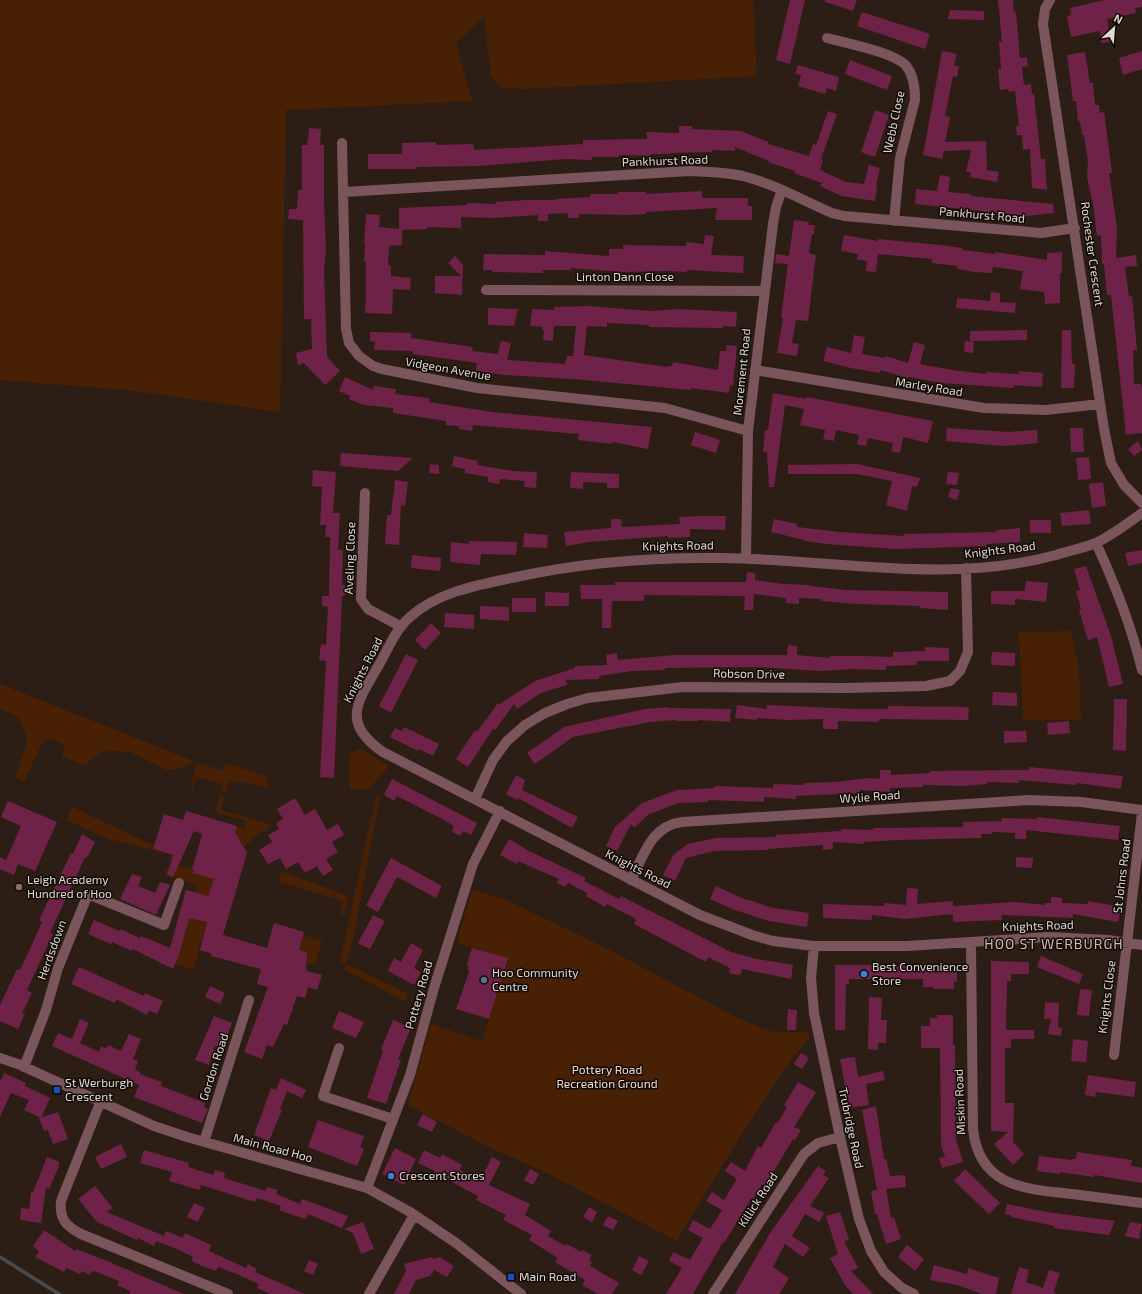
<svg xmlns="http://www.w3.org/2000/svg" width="1142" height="1294" font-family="'Exo 2',sans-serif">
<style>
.green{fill:#482105}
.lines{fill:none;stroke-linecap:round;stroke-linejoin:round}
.stream{stroke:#474c4f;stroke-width:3.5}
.building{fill:#6e2247}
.minor{stroke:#7b555c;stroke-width:10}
.education-dot{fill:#8d6e63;stroke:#100a06;stroke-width:1.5}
.shop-dot{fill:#3f7fe0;stroke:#100a06;stroke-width:1.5}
.service-dot{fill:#5c6f8a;stroke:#100a06;stroke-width:1.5}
.transit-dot{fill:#1a4fb4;stroke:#100a06;stroke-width:1.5}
.labels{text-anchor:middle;stroke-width:3;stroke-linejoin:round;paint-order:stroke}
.street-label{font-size:12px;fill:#e2d7d1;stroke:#100a06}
.poi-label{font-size:12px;fill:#e2d7d1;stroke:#100a06;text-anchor:start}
.park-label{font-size:12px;fill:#f1dbcf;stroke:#100a06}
.quarter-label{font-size:14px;letter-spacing:1px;fill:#d0bbaf;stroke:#100a06}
</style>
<rect width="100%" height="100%" fill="#2d1e15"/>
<!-- green -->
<path class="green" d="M0,0H753L757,76L526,89L503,88L491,77L484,16L456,44L472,101L286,110L280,412L128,390L0,380Z
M1071,631L1079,671L1081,720H1023L1019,632Z
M0,684L196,762L223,771L225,763L267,776L268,788L244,782H229L226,793L222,791L223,784L196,777L189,801L196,762L176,769L167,770L130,752L105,750L84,765L62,756L65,745L50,738L43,741L24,782L15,777L28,740L19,717L0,709Z
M361,749L389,766L368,790L349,789L350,753Z
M220,794L225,796L221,810L269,824L268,831H262L244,847L235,832L237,826L245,829L246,821L216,812Z
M376,796H380L353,939L346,964L409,994L405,1002L344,969L346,964L340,962Z
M72,807L153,845V850L109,839L66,820Z
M171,863L194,870L193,873L204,876L215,873L201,920L207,922L193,970L176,964L198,886L164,873Z
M281,871L348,896L345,915L340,913L343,901L279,882Z
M472,889L506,900L604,947L732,1015L759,1027L775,1032H808L810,1038C789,1060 772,1088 755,1114C728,1156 702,1198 677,1241L541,1170L489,1147L408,1105L431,1024L481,1041L483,1039L508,959L457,943Z
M303,935L322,941L316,964L309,963L306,965L307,952L299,950Z"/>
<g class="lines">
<!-- stream -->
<path class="stream" d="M0,1257L59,1294"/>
</g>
<!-- building -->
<path class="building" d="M790,0H805L790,64L776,60Z
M825,0H857L853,11L825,2Z
M998,0H1013L1014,12L1016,11L1020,58L1027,57L1028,66L1022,67L1024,85L1031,84L1032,94H1034L1041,159H1045L1047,190L1032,188L1030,149L1023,150L1022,135H1017L1016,126H1019L1015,91L1009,92L1008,89L1000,90L998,69H1001L999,42H1002Z
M1104,0H1142V7L1135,8L1136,13L1107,19L1111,42L1101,43L1100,31L1071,37L1067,16L1071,15L1070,8Z
M950,10L984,11V20L948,19Z
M862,12L930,34L925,49L857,26Z
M942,51L957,54L954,65L959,66L957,77L953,76L945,116L950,117L945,142L986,141L987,170L999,172L997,182L970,177L971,172H966L971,150L944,151L942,159L923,155Z
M1142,51V69L1123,75L1119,58Z
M1085,52L1090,83H1093L1095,105H1099L1100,113L1104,112L1112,173H1109L1117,228L1116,258L1136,255L1137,266L1125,267L1129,297L1132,296L1137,350H1133L1134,384H1141L1142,389V433L1126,435L1111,295H1107L1104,264H1102L1101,235L1097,236L1093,204L1087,177L1088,162L1084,135H1082L1080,121L1078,122L1076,101H1073L1067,55Z
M850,60L892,76L887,90L845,74Z
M798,65L839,77L836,91L827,88L825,94L798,86L801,75L795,74Z
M875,110L889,115L875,157L861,152Z
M828,111L837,114L821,159L823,160L820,170L846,182L864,184L869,165L880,168L876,186H877L875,201L841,196L820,186L822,183L794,173L795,171L768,162L769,161L735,147V151L712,150V152L671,153V154H651V156L619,155V157H592V160L565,159L479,166L417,167V169H368V154H402V143L436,142V145L473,144L474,150L583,144V140L647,139L646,132L679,133V126H692V129L741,131L768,142V144L809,156L813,144L816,145Z
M309,128L321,129L320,145H324V202L326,250L324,270L327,357L340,371L325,385L304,363L298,365L296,353L312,349L311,319H304L303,220L288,219L289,209H297L298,190H302V145H307Z
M940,175L950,177L948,192L971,194V196L1053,204L1054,213L1027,216L915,204L916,189L937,191Z
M702,191V198H748V206H752V220H715L717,208L646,212V214L629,215L579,214V218H568V213L548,214V221H538V215L492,218L461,217V228L427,227V229L402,230V245L389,246L388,265L391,266V276L411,278L410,290L393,289L392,314L365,313L366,295V261H364L365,243H364L366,214L380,215L379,227L399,229V208L467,205V203L496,204V202L526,200H556V199L590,197V194H618V192H646V194Z
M794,220L809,222L808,225H815L814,234H812L809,253L816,255L808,321L796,320L792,343L799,344L797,356L777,353L783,318H781L788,264L775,263L776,254L789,256Z
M705,235L714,236L711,255L744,256L743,273L687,270V272L669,271L621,272L571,268V270H543V273L492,272V270H483L484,254L545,255V251L609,256V249H623V245L686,246V242L704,244Z
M844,235L878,241V239L940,245L962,248V250L995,254V252L1047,260V253L1062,252V273H1060V303L1045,304L1044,292L1020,289L1023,271L993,267L992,273L975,272L957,269V266L932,263V259L878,254L876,272L866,271L867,261L857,259L858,254L841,251Z
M455,256L463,265L462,295L435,293V276H461L448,263Z
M991,292L1000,293V302L1016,303L1015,313L956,308L957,298L990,301Z
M587,306L650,311L677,309L737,312L736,327L723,326V328L649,327V325L607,323V327L587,326L584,355L667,367V366H672L673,362L718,370L720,351H726L727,345L737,346L733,386L730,385L729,393L691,388V390L573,379L505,375L476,371L477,363L413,354V351L374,350L375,342L370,341V332L411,333V338L473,347L472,351L498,354L501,341L511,343L507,360L565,364L567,356H573L576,326H554L553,341L543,340L544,330H542V327L530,326L532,309L554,310V307Z
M488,308L518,309L514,326L488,325Z
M1027,330V340L970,341V331Z
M1062,330H1071L1072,364H1075L1074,388H1061Z
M854,335L865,337L862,354L885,358V356L908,363L914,342L925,345L920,364L952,370L986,374V372L1019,374V371L1043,373L1042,387L1014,385L1013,388L941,383L909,377L908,378L880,370V373L851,368L823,361L827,347L851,353Z
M965,341L974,342L973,353L964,352Z
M345,377L373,390L374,386L396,389L395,394L429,398V402L492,412L652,427L648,449L613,442L612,444L578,440L579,434L473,425L472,431L459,429V426L446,425V421L393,413V408L364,405L349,399L350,396L339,391Z
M773,393L806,399V397L933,421L928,443L903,437L900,453L891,451L893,443L868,438L866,446L857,444L859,435L836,430L834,441L823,439L825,430L800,425L804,409L785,405L774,487H769L767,452H763L765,430H768Z
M947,428L1009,432L1037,430L1038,443L1004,446L946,441Z
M1070,428H1083L1084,452H1071Z
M695,432L720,440L716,453L691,445Z
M1138,441L1142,450L1134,456L1128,449Z
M341,453L413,458L398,471L340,466Z
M454,456L478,461L477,465L513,471L537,472L536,488L524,487L525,481L500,479L499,484L488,482V477L465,473V469L452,466Z
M1089,457L1091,479L1078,480L1076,458Z
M430,464L439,465V474L429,473Z
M857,464L920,478L917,487L912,486L907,511L886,505L892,481L857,474H788V465Z
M313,470L336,472L333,513H340L338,550H343L342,585H345V596H342L334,778L320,777L326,661L319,660L321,644L326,645L328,607L322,606V596H329L330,537H325L326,525H320L322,487L312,486Z
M571,472L619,474V488H607V483L583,482V489L570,488Z
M948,472L959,473L957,485L946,484Z
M395,480L408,482L405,506L401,505L399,545L385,544L387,515H391Z
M1103,482L1106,506L1092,508L1089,484Z
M951,488L960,490L957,500L948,497Z
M1089,510L1091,524L1062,526L1060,513Z
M704,516H726L725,530L690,529V537L668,538V536L589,542L566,546L564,532L611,528V519H621L622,527L680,524L679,517Z
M774,519L797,524V527L840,532L904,536V534L996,532V530L1020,528V542L987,544V546L896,549L826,544L804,541V540L771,532Z
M1030,520H1051V533H1030Z
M524,533L548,535L547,548L523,547Z
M469,541L517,542L516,555L481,554L480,565L450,562L451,542L469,544Z
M1142,550V563L1128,566L1125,553Z
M412,555L441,558L440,571L411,568Z
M1086,566L1111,636L1123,684L1109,687L1097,637L1088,640L1079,610L1081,609L1076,591L1080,590L1074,569Z
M747,572L755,573V580L784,584L811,585V586L846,590L948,592V610L920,608V606L856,604L821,601V599L799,598V604L786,603V598L754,594L753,610H744L745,596L644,595V601H612L611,628H602V599H581L580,585H615V582H746Z
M1026,581L1048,583L1046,602L1015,599V605L991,604V591H1025Z
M545,592L569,593V606H545Z
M512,598H536V612H512Z
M480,606L509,607V621L480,619Z
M445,613L474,615V629L444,627Z
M431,623L441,633L425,650L415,640Z
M788,645L797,646V655L830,658V656H863L893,657V652L925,651V647L949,648V661H917V665L886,666V670L854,669L821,671L756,667L665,668V670L632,671L599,676V679L566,680L567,685L541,693L517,709L514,704L495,730L493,729L468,767L456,759L475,730L477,732L498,703L500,704L535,681L575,668V666L607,665L606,655L617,653L618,660L674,655H787Z
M992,652L1015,653V666L991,665Z
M406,654L418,660L391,713L379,706Z
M993,692L1017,693V706L992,705Z
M1114,699H1127L1126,751L1113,750Z
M737,705L767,709V705L857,709H888V706L969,707L968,720L879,719V722L838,721V729H823V719L788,720L757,718V720L735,718Z
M668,707V708L731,709L730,722L698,720V721H676V720L650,722L573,737L535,764L527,753L564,727L645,709Z
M1069,721L1070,733L1048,735L1047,723Z
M404,727L439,744L433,756L419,749L418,751L390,737L395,728L402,731Z
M1004,731H1026L1027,742L1004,743Z
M1029,767L1123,776L1121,789L1077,783L1076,785L1019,780V783L987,782V784L963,786L923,785V787L890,788V792L860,790V793L796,796V799L764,797V802L708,800V802L679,803L649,814L634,828L631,824L617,851L606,846L615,827L642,803L677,790L715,788V786L773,788V784L804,785V783L835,782L868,778L880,779V770H891V775L930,773V771L1029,770Z
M516,775L525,780L522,790L578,817L572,828L518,798L517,800L506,794Z
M392,779L477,823L471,835L463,831L460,836L452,832L454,826L444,820L397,796L394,801L384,795Z
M295,798L305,815L315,809L327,830L338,824L344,835L332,842L338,852L326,859L333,870L323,876L317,866L305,873L298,862L286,869L280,858L268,864L259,850L272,842L268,835L279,829L276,823L283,819L277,809Z
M8,801L57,822L35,871L18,864L14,875L0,869V857L6,860L21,826L1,817Z
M186,811L237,826L235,832L247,853L223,935L267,948L274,923L304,932L299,950L307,952L306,971L322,975L317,990L308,987L305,998L297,996L287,1025L284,1024L273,1047L267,1045L262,1059L244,1052L268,987L257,984L261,969L211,956L212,954L200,950L207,922L189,918L179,955L173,969L133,949L132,951L112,942L111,944L88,934L94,920L119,931L120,929L140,938L141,936L170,948L186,890L208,896L214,879L193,873L194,870H192L202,834L194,831L173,877L167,875L173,855L153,849L164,814L183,820Z
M1037,817L1120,826L1118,840L1026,830V839H1015V833L992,832V834H981V838L898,840L864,842V844L833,842V849L823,850V845L768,849V850L714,851L686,858L675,881L663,875L674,854L688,844L716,838L776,837V835L841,831V829L873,830V828L963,827V822L1002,821V818L1037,819Z
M82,834L95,842L87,858L85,857L50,933L53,934L27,990L32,993L22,1013L25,1014L18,1029L0,1021V1005L17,969L20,970L28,953L42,922L39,920L51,895L71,853L73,854Z
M509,839L529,851L586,878L584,881L619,899L621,896L731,952L757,959L793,965L791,979L742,969L740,975L729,973L730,968L708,957L706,962L634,924L636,919L607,904L605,907L586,896L587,893L568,883L565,887L557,883L559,879L518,861L517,864L500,855Z
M1016,857L1033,858L1032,868L1016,867Z
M391,858L442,886L436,898L397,877L378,912L366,905Z
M132,874L142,877L138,886L155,893L160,882L170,885L156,915L120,899Z
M716,886L746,900V899L773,908L809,913L807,927L769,921L732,909L710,899Z
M907,888L918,889L917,904L953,901V906L1015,902L1045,905V903H1051V897L1062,898V903L1088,904V901L1121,907L1118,922L1073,914V918L1002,915V920L953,922V914L905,919L872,915V920L823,918V904L884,906V903L906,905Z
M373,915L385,921L370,949L358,943Z
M411,943L423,950L414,968L421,972L414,985L388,971L394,958L401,962Z
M472,948L508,958L489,1019L456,1009L469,972L467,964Z
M1041,956L1083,974L1079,984L1037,967Z
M991,961L1029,962V974H1011V981H1007L1006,1030H1034V1039H1011V1048H1005V1103H1014L1013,1142L1024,1154L1013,1165L994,1144L1008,1132L991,1131Z
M835,965H913V967H957V982H954V989H933V987H923V979H849V984H846L845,1030H835Z
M79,967L144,996L145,993L163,1001L157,1014L149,1010L147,1015L116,999L115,1003L71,984Z
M210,986L225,993L220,1004L205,997Z
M1080,989L1092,990L1089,1016L1077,1015Z
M869,997L882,998L881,1020H887L886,1043H878V1050L868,1049Z
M1045,1002L1059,1003L1058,1027L1062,1028L1061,1036L1048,1034L1051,1019H1044Z
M788,1009L797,1010L796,1030H787Z
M339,1011L364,1022L356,1038L332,1028Z
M937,1015H953V1045H955L956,1140L963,1162L942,1168L939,1158L945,1157L941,1145L940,1048H921V1026H930V1018H937Z
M214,1016L232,1023L222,1049L215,1046L209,1065L195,1060Z
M80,1019L89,1023L80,1043L99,1052L101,1046L106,1049L108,1045L121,1051L129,1034L141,1039L133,1059L138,1061L135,1070L140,1072V1074L162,1082L161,1086L205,1103L204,1107L208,1109L202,1123L134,1097L139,1085L52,1046L58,1033L72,1039Z
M393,1020L411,1028L398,1059L401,1060L386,1104L367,1098L383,1050L381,1049Z
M1073,1039L1088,1041L1086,1062L1071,1061Z
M801,1053L809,1058L802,1069L794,1064Z
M855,1057L858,1077L883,1071L885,1080L866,1084L869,1105L849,1108L840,1059Z
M4,1073L26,1083L25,1086L50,1098L41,1118L24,1110L29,1100L11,1093L0,1117V1082Z
M1088,1075L1136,1082L1134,1097L1096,1092L1095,1097L1085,1095Z
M281,1078L306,1090L302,1098L287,1091L280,1109L282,1110L269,1141L254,1135L271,1088L276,1090Z
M798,1082L816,1092L794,1127L801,1130L795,1140L793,1139L765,1186L762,1184L753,1199H751L724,1243L723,1242L693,1294H666L682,1268L669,1261L673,1252L690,1260L703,1238L688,1230L693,1220L710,1229L722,1210L706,1201L712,1192L724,1200L737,1179L725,1171L731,1162L745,1171L758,1146L761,1148L776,1122L778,1123L787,1107L784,1105Z
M876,1106L884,1159H886L890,1176L905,1175L906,1187L886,1189L891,1218L894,1217L901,1239L886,1244L877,1214H875L871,1191L877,1190L862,1110Z
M58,1112L68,1139L53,1144L48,1130L44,1131L39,1118Z
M423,1114L437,1122L432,1132L417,1125Z
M318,1120L364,1136L360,1147L364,1149L357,1166L308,1147Z
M121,1144L127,1157L101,1169L95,1157Z
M395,1148L416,1159L404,1185L382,1174Z
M144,1150L189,1163L188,1167L213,1175L215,1170L225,1173L224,1178L266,1191L267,1187L278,1190L276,1194L300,1204L302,1199L348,1216L342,1228L308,1214L306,1219L293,1215L279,1210L281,1206L257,1198L255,1202L201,1185L200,1190L169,1181L172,1172L140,1163Z
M424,1150L440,1158L442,1154L455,1161L462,1165L460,1170L480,1181L492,1157L501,1162L489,1185L530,1204L525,1215L551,1231L548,1236L565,1246L567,1244L581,1252L582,1250L592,1255L589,1260L592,1262L590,1266L619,1283L612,1294H598L582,1285L585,1280L555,1262L558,1258L529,1240L532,1235L503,1220L506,1215L476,1200L478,1196L446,1179L444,1181L433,1176L435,1171L418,1163Z
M1077,1152L1132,1160L1131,1166L1142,1168V1183L1094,1175V1177L1060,1172V1174L1037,1171L1039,1156L1072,1160V1159H1076Z
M47,1157L59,1162V1166L49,1189L46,1188L41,1223L20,1220L21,1208L29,1209L31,1192H33Z
M818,1166L826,1171L823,1175L829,1178L810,1206L824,1213L819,1222L805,1214L792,1236L810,1248L803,1257L785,1244L773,1267L789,1278L779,1294H735L770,1233Z
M530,1169L539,1174L533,1185L524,1180Z
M965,1169L1000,1203L989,1214L954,1181Z
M95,1186L113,1208L107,1212L164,1236L166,1231L183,1238L185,1233L211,1245L209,1251L246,1268L248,1264L257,1269L255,1272L305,1294H270L257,1288L259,1284L237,1274L218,1267L216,1271L202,1266L192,1261L193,1257L179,1250L156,1241L154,1246L138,1238L137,1240L97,1222L78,1199Z
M194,1203L205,1208L198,1222L187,1217Z
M1007,1204L1047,1212L1115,1221L1109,1235L1054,1228V1226L1011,1217V1215L1005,1214Z
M589,1207L597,1212L592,1222L583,1217Z
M840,1212L849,1240L844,1241L858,1268L851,1271L873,1294H853L845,1285L830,1258L838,1254L826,1216Z
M608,1216L618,1221L613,1230L603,1225Z
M363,1222L374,1249L361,1254L353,1233L344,1229Z
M1130,1222L1142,1224L1139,1239L1125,1236Z
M44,1230L75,1251L76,1249L107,1261L184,1294H129L130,1291L117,1285L119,1281L97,1272L92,1271L90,1275L82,1271L80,1274L66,1268L64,1272L35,1257L39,1251L33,1246Z
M907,1245L924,1259L915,1271L898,1257Z
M639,1256L649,1261L641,1275L632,1270Z
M431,1257L434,1259L440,1257L454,1266L447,1277L434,1270L430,1276L416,1280L409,1294H394L406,1271L404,1264Z
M309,1260L318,1264L313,1275L304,1271Z
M934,1265L967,1274L968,1268L999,1278L996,1294H982L957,1285L930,1280Z
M1019,1267L1029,1270L1026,1282L1043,1288L1049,1270L1060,1273L1054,1291L1056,1294H1011Z"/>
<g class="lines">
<!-- minor -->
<path class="minor" d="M1050,0L1045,9L1043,24L1104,429L1111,463L1124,485L1142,503
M827,38C846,43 897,53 907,67C914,76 915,88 915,100L900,158L894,221
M342,143L346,329L349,343L359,356L373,366L382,369L477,388L665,408L748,431
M344,192L690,171C708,172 725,172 743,176C774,184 802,200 832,213L844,216L1041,233L1075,228
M486,290L764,291
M755,370L984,408L1046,410L1100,404
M365,493L361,599L368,609L400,626
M1142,513C1127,524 1112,535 1096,543C1083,548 1069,551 1056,555C947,585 833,559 722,558C653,557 584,562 516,577C479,585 439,591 410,617C396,629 389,647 380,663C359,700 339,722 383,752L700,915L752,935L773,941L814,946H907L1049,937L1108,940L1142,945
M1096,543C1115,584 1131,625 1142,670
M746,559L748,431L773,224L776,207L782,190
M475,799L493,760L507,741L525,725L545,713L567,704L588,698L683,687L847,688L926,686L950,681L960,671L968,652L966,568
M631,880C644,855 651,826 682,822L1029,800L1081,802L1142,810
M971,944L973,1129C979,1187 1025,1189 1072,1194C1095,1197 1119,1200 1142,1203
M814,946L811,978L814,1013L840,1137L859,1219L871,1251L884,1272L902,1288L914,1294
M339,1048L323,1096L393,1119
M1114,1055L1142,813
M0,1058L18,1064L154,1126L187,1137L367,1188L410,1212L456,1243L521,1294
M24,1067L46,1010L58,968L88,894L164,925L179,883
M100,1103L61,1201C59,1219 66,1226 81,1234L228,1294
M204,1142L249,1000
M367,1188L410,1075L434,988L473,864L500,811
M369,1294L414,1215
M713,1294L804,1154L818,1143L840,1137"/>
</g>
<!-- markers -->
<circle class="education-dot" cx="19" cy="887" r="4"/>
<g class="shop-dot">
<circle cx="864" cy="974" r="4"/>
<circle cx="391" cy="1176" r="4"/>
</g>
<circle class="service-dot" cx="484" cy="980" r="4"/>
<g class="transit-dot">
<rect x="53" y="1086" width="8" height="8" rx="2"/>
<rect x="507" y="1273" width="8" height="8" rx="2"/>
</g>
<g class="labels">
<!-- street labels -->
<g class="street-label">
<text transform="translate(894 122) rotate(-78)" y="4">Webb Close</text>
<text transform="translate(665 161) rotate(-2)" y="4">Pankhurst Road</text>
<text transform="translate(982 215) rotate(5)" y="4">Pankhurst Road</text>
<text transform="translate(1092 254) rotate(82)" y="4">Rochester Crescent</text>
<text x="625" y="281">Linton Dann Close</text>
<text transform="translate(448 369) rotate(10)" y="4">Vidgeon Avenue</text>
<text transform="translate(742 372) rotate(-84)" y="4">Morement Road</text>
<text transform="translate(929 387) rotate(9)" y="4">Marley Road</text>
<text transform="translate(678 546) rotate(-1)" y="4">Knights Road</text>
<text transform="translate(1000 550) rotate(-7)" y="4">Knights Road</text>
<text transform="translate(350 558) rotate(-88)" y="4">Aveling Close</text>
<text transform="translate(363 670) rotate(-63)" y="4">Knights Road</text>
<text transform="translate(749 674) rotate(1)" y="4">Robson Drive</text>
<text transform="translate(870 797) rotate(-4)" y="4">Wylie Road</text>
<text transform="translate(638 869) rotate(27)" y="4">Knights Road</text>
<text transform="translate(1122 876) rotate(-83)" y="4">St Johns Road</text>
<text transform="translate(1038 926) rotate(-2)" y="4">Knights Road</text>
<text transform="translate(52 950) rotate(-70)" y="4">Herdsdown</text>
<text transform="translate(419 995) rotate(-74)" y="4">Pottery Road</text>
<text transform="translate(1107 997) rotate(-83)" y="4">Knights Close</text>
<text transform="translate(214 1067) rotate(-72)" y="4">Gordon Road</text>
<text transform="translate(960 1102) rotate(-92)" y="4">Miskin Road</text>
<text transform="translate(851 1128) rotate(78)" y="4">Trubridge Road</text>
<text transform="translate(273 1148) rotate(15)" y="4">Main Road Hoo</text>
<text transform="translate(758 1200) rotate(-57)" y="4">Killick Road</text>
</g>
<!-- poi labels -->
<g class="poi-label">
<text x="27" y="884">Leigh Academy<tspan x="27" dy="14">Hundred of Hoo</tspan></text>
<text x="872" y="971">Best Convenience<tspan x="872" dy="14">Store</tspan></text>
<text x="492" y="977">Hoo Community<tspan x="492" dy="14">Centre</tspan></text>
<text x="65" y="1087">St Werburgh<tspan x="65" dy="14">Crescent</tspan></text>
<text x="399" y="1180">Crescent Stores</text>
<text x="519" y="1281">Main Road</text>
</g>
<!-- park labels -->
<g class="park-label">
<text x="607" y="1074">Pottery Road<tspan x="607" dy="14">Recreation Ground</tspan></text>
</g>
<!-- quarter labels -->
<g class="quarter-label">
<text x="1054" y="949">HOO ST WERBURGH</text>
</g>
</g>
<!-- north arrow -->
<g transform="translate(1114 28) rotate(26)" stroke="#100a06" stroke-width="3" paint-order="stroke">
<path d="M0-3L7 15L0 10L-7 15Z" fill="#e2d7d1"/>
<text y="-6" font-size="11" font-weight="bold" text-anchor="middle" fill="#e2d7d1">N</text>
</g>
</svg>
